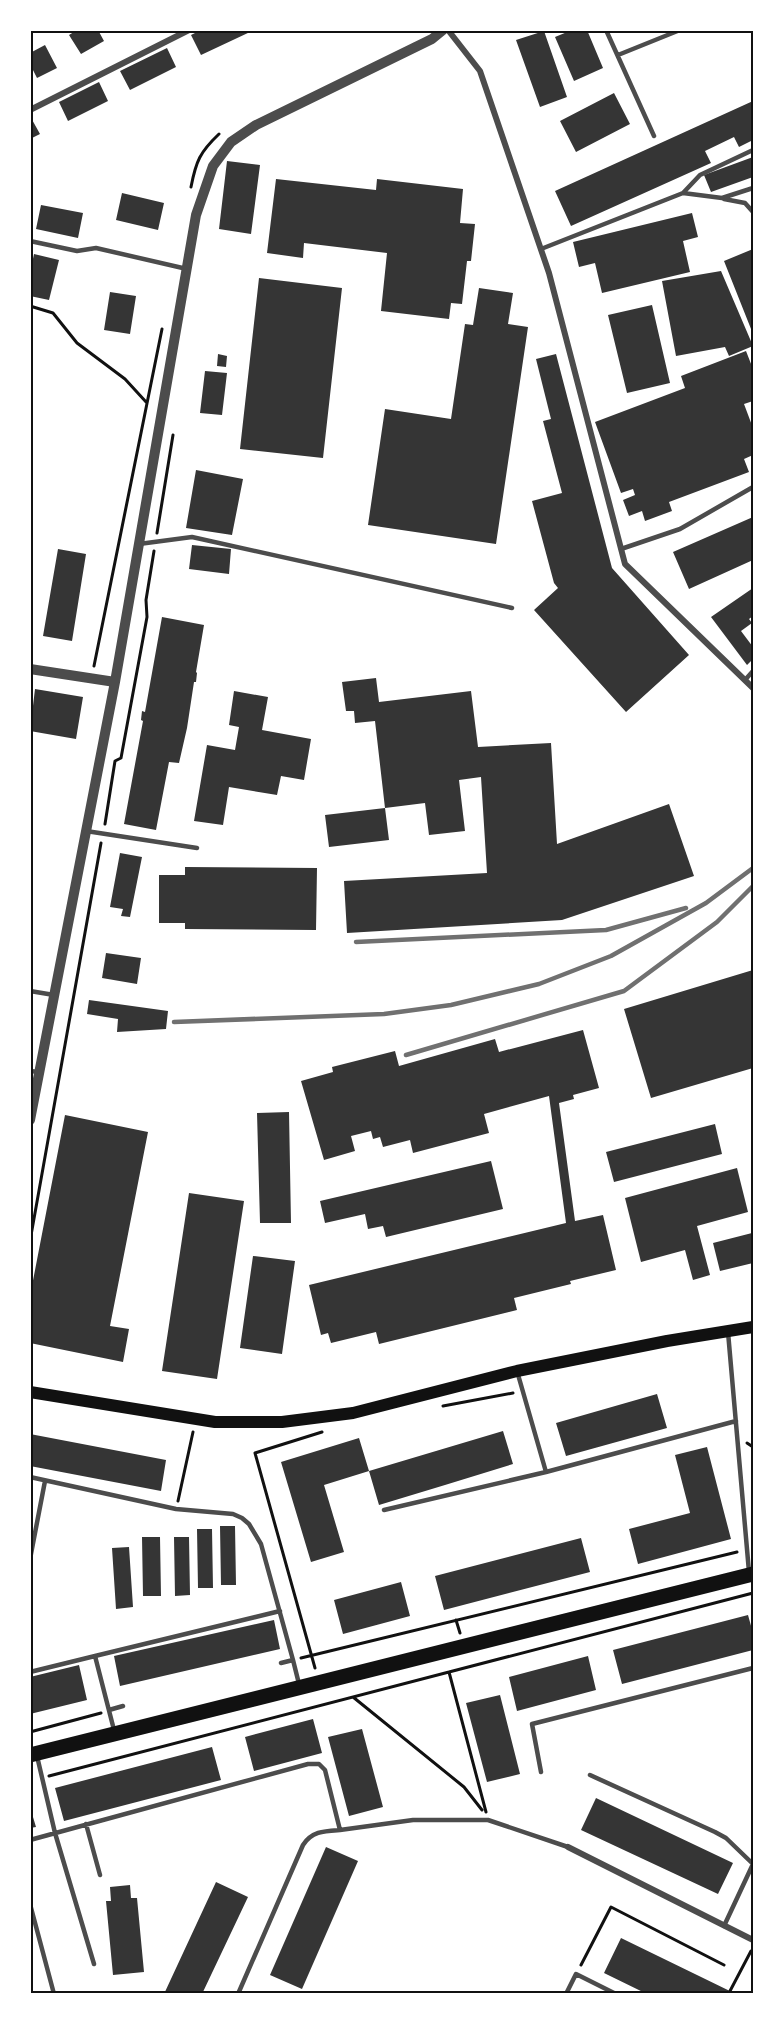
<svg xmlns="http://www.w3.org/2000/svg" width="783" height="2024" font-family="Manrope,sans-serif">
<style>
.building{fill:#353535}
.lines{fill:none;stroke-linecap:round;stroke-linejoin:round}
.path{stroke:#111;stroke-width:3}
.service{stroke:#4c4c4c;stroke-width:4.5}
.minor{stroke:#4c4c4c;stroke-width:6}
.tertiary{stroke:#4c4c4c;stroke-width:10}
.secondary{stroke:#111;stroke-width:12}
.primary{stroke:#111;stroke-width:15}
.rail{stroke:#707070;stroke-width:4.5}
.neatline{fill:none;stroke:#111;stroke-width:2}
</style>
<rect width="100%" height="100%" fill="#fff"/>
<!-- building -->
<path class="building" d="M77,30H98L104,41L81,54L69,35Z
M201,30H249L250,32L201,55L191,35Z
M572,30H587L603,68L574,81L555,37Z
M544,31L567,97L540,107L516,40Z
M45,45L57,68L37,78L30,64V53Z
M167,48L176,67L130,90L120,71Z
M99,82L108,101L68,121L59,102Z
M614,93L630,124L576,152L560,121Z
M753,101V140L739,147L734,137L705,151L711,163L571,226L555,191Z
M30,116L40,134L30,139Z
M753,157V177L711,192L704,175Z
M227,161L260,165L251,234L219,229Z
M276,179L376,190L377,179L463,189L460,223L475,224L471,261H467L462,304L451,303L449,319L381,311L387,253L304,243L303,258L267,253Z
M122,193L164,203L158,230L116,220Z
M41,205L83,213L78,238L36,229Z
M692,213L698,237L683,241L690,272L602,293L595,263L579,267L573,242Z
M753,249V334L724,261Z
M34,254L59,260L49,300L30,296V273Z
M721,271L753,346L729,356L725,347L676,356L662,281Z
M259,278L342,288L323,458L240,449Z
M479,288L513,293L508,324L528,327L496,544L368,525L385,409L451,419L465,324L473,325Z
M110,292L136,296L130,334L104,330Z
M652,305L670,383L627,393L608,315Z
M746,351L753,369V401L744,404L753,428V455L744,459L749,472L669,502L672,511L645,521L642,511L629,516L623,500L635,495L633,489L621,493L595,422L685,388L681,376Z
M218,354L227,356L226,367L217,366Z
M556,354L612,568L689,655L626,712L534,610L558,588L554,583L532,501L562,493L543,421L551,419L536,359Z
M205,371L227,373L222,415L200,413Z
M196,470L243,479L232,535L186,528Z
M753,517V560L689,589L673,552Z
M192,545L231,549L229,574L189,569Z
M58,549L86,554L72,641L43,636Z
M753,588V616L749,619L752,623L741,631L753,647V659L747,665L711,617Z
M162,617L204,625L196,672L197,673L196,682H194L187,728L179,763L169,762L156,830L124,824L143,721L141,720L142,711L145,712Z
M376,678L379,702L471,691L478,747L551,743L557,844L669,804L694,876L562,920L347,933L344,881L487,873L481,777L459,780L465,831L429,835L425,803L385,808L375,721L355,723L354,711H346L342,682Z
M35,689L83,697L76,739L30,731Z
M234,691L268,697L262,730L311,739L304,780L281,776L277,795L229,787L223,825L194,821L207,745L235,750L239,727L229,725Z
M385,808L389,840L329,847L325,815Z
M120,853L142,857L130,917L121,916L123,909L110,907Z
M185,867L317,868L316,930L185,929V923H159V875H185Z
M106,953L141,958L137,984L102,978Z
M753,970V1068L651,1098L624,1009Z
M89,1000L168,1011L166,1029L117,1032L118,1019L87,1014Z
M583,1030L599,1088L573,1095L574,1099L559,1103L575,1221L603,1215L616,1270L570,1281L571,1284L514,1298L517,1310L379,1344L376,1332L331,1343L328,1333L321,1335L309,1285L566,1223L549,1096L484,1114L489,1133L413,1153L410,1140L383,1147L380,1137L373,1139L371,1131L351,1136L355,1151L324,1160L301,1081L333,1072L332,1067L395,1051L399,1066L495,1039L499,1052Z
M289,1112L291,1223H260L257,1113Z
M65,1115L148,1132L110,1326L129,1329L123,1362L30,1343V1296Z
M715,1124L722,1154L614,1182L606,1152Z
M491,1161L503,1209L386,1237L383,1226L368,1229L365,1214L325,1223L320,1201Z
M737,1168L748,1212L697,1226L710,1275L693,1280L685,1250L641,1262L625,1198Z
M189,1193L244,1201L217,1379L162,1371Z
M752,1233L753,1263L720,1271L713,1243Z
M253,1256L295,1261L282,1354L240,1348Z
M657,1394L667,1428L566,1456L556,1423Z
M503,1431L513,1464L445,1485L379,1505L369,1471L324,1485L344,1552L311,1562L281,1462L359,1438L369,1471Z
M30,1434L166,1460L161,1491L30,1466Z
M707,1447L731,1539L638,1564L629,1529L690,1513L675,1455Z
M220,1526H235L236,1585H221Z
M197,1529H212L213,1588H198Z
M142,1537H160L161,1596H143Z
M174,1537H189L190,1595L175,1596Z
M581,1538L590,1572L444,1610L435,1576Z
M129,1547L133,1607L116,1609L112,1548Z
M401,1582L410,1616L343,1634L334,1600Z
M748,1615L753,1633V1650L622,1684L613,1650Z
M274,1620L280,1649L120,1686L114,1656Z
M588,1656L596,1690L517,1711L509,1677Z
M79,1665L87,1700L30,1714V1677Z
M500,1695L520,1774L487,1782L466,1703Z
M313,1719L322,1753L254,1771L245,1737Z
M362,1729L383,1807L349,1816L328,1737Z
M212,1747L221,1780L64,1821L55,1788Z
M596,1798L733,1863L718,1894L581,1830Z
M30,1807L36,1827L30,1828Z
M326,1847L358,1861L302,1989L270,1975Z
M216,1882L248,1897L202,1994H164Z
M130,1885L131,1898H137L144,1972L113,1975L106,1901H111L110,1887Z
M621,1938L736,1994H647L604,1973Z"/>
<g class="lines">
<!-- path -->
<path class="path" d="M191,187C196,161 200,152 219,134
M30,306L53,313L77,343L125,379L147,403
M157,533L173,435
M94,666L162,329
M105,824L115,761L121,758L147,617L146,600L154,551
M30,1241L101,843
M443,1406L513,1393
M747,1443L753,1447
M178,1501L193,1432
M456,1620L460,1633
M301,1658L737,1552
M315,1668L255,1453L322,1432
M449,1672L486,1812
M353,1697L464,1787L482,1810
M30,1732L101,1713
M49,1776L753,1593
M581,1965L611,1907L724,1965
M730,1991L751,1951"/>
<!-- service -->
<path class="service" d="M606,30L654,136
M618,55L680,30
M683,193L700,175L753,150
M724,199L745,203L753,212
M30,241L77,251L96,248L187,269
M541,249L683,193L722,198L753,188
M139,544L192,537L512,608
M621,549L680,529L753,487
M745,680L753,671
M86,831L197,848
M30,991L54,995
M30,1071L39,1072
M728,1332L749,1572
M517,1371L546,1472L736,1421
M30,1477L176,1509L233,1514L242,1518L249,1524L261,1544L293,1660
M384,1510L546,1472
M30,1559L45,1481
M95,1656L280,1611
M281,1663L293,1660L299,1684
M30,1672L95,1656L114,1730
M109,1710L123,1706
M37,1756L55,1833L94,1964
M541,1772L532,1724L753,1668
M590,1775L715,1832L726,1838L753,1864
M86,1824L100,1875
M340,1830L413,1820H488L568,1847
M30,1840L308,1764H319L325,1770L340,1830C325,1831 312,1831 303,1845L238,1994
M30,1904L54,1994
M724,1926L753,1864
M566,1994L576,1974L616,1994"/>
<!-- minor -->
<path class="minor" d="M448,30L480,71L549,273L625,564L753,688
M30,110L189,30
M568,1847L753,1940"/>
<!-- tertiary -->
<path class="tertiary" d="M30,669L115,682
M30,1120L115,682L196,215L213,166L231,142L256,125L432,39L443,30"/>
<!-- secondary -->
<path class="secondary" d="M30,1392L215,1422H282L353,1413L517,1371L667,1341L753,1327"/>
<!-- primary -->
<path class="primary" d="M30,1755L753,1574"/>
<!-- rail -->
<path class="rail" d="M356,942L606,930L686,908
M174,1022L384,1014L451,1005L539,984L611,956L706,903L753,868
M406,1055L624,991L717,922L753,886"/>
</g>
<!-- border -->
<rect width="783" height="2024" fill="none" stroke="#ffffff" stroke-width="63"/>
<rect x="32" y="32" width="720" height="1960" class="neatline"/>
</svg>
